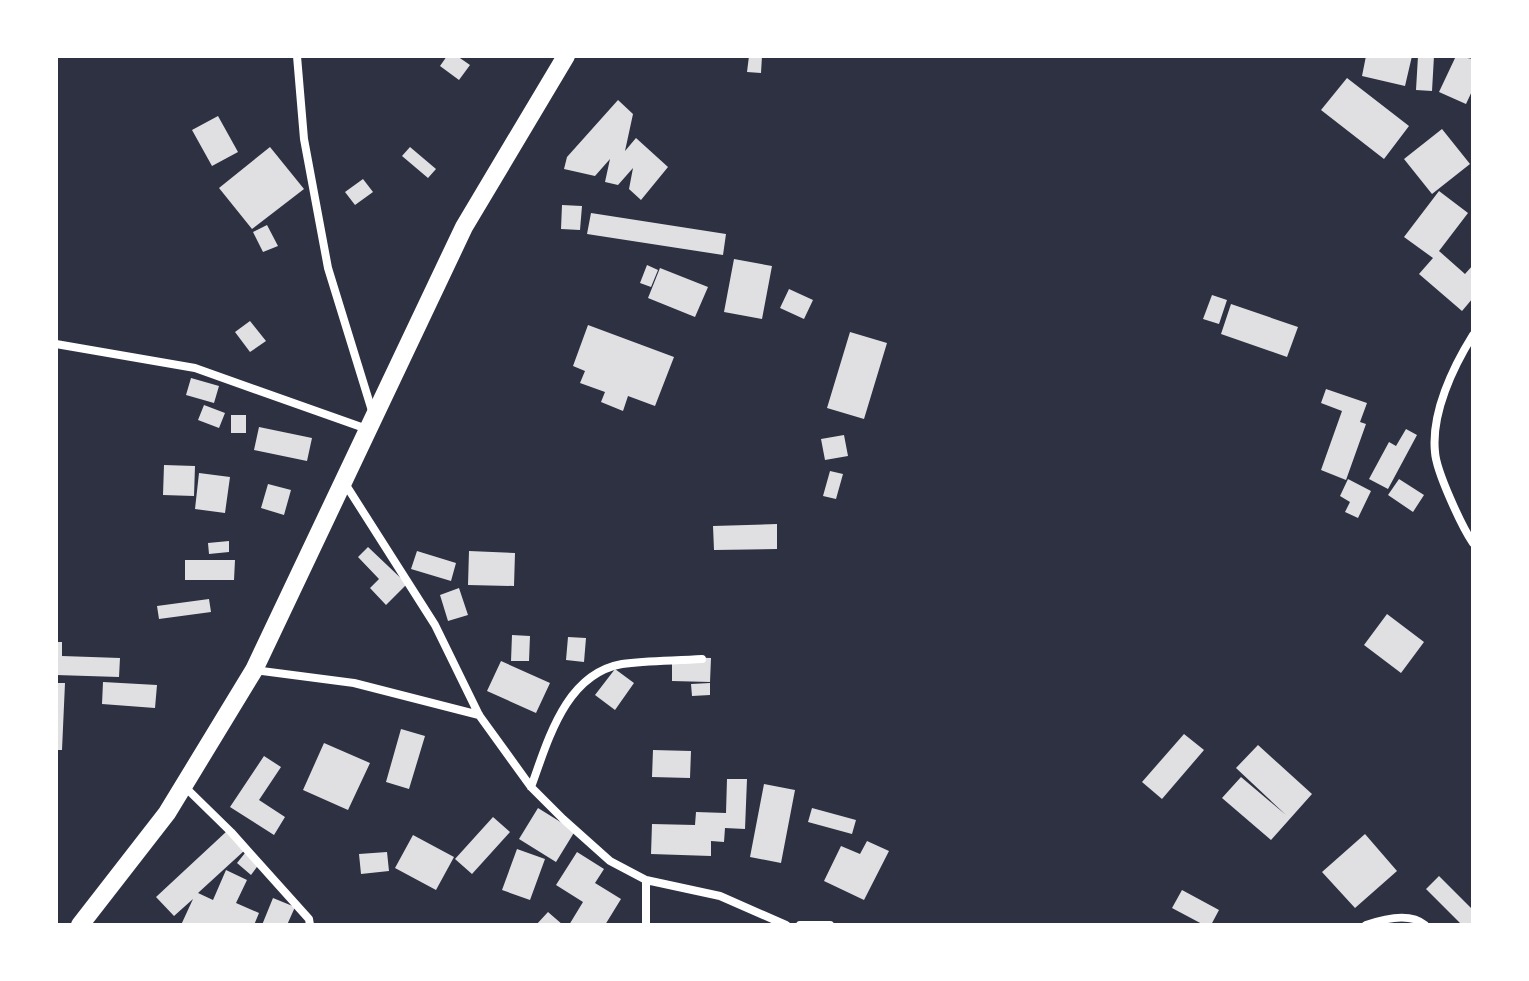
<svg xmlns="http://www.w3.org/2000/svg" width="1529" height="981" font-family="Lora,serif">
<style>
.building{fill:#e0e0e3}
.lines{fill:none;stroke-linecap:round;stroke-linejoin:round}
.minor{stroke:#fff;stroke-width:8}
.primary{stroke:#fff;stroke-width:18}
</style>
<rect width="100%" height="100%" fill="#2d3142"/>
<!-- building -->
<path class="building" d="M447,56H457L470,65L459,80L440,66Z
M749,56H762L761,73L747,72Z
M1366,56H1412L1405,86L1362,76Z
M1418,56H1434L1432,91L1416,90Z
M1456,56L1473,59V89L1466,104L1439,92Z
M1347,78L1409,126L1384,159L1321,110Z
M618,100L633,114L625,151L636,138L668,167L641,200L629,189L633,168L618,185L605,182L610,159L595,176L564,169L567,157Z
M218,116L238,152L212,166L192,130Z
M1442,129L1470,164L1432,194L1404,159Z
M270,147L304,189L252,229L219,188Z
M410,147L436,169L428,178L402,156Z
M363,179L373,192L355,205L345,192Z
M1439,191L1468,213L1439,251L1465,274L1473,265V298L1462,311L1419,274L1433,258L1404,237Z
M562,205L582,206L580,230L561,229Z
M591,213L726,234L723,255L587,234Z
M267,225L278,246L263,252L253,232Z
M734,259L772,266L762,319L724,312Z
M647,265L658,270L651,287L640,283Z
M660,268L708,287L695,317L648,298Z
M789,289L813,300L804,319L780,308Z
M1212,295L1227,300L1219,324L1203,319Z
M1231,304L1298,327L1287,357L1221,334Z
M250,321L266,341L250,352L235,332Z
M588,325L674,357L655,406L628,396L623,411L601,402L605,392L580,383L585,371L573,366Z
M850,332L887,343L864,419L827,408Z
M191,378L219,386L214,403L186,395Z
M1326,389L1367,403L1360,422L1366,424L1346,480L1321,470L1342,411L1321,403Z
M204,405L225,413L219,428L198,420Z
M231,415H246V433H231Z
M259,427L312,438L307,461L254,450Z
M1406,429L1417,435L1388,489L1369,479L1389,442L1396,446Z
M844,435L848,456L825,460L821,439Z
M164,465L195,466L194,496L163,495Z
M830,471L843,474L836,499L823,496Z
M199,473L230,477L225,513L195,509Z
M1348,479L1371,491L1358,518L1345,512L1350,502L1340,496Z
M1399,479L1424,495L1413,512L1388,495Z
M268,484L291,490L284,515L261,508Z
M777,524V549L714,550L713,526Z
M229,541V552L209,554L208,543Z
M368,547L407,584L386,605L370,588L379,579L358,557Z
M417,551L456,563L451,581L411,569Z
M469,551L515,553L514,586L468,585Z
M185,560H235L234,580H185Z
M459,588L468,615L448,621L440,595Z
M209,599L211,612L159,619L157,606Z
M1387,614L1424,642L1401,673L1364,645Z
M512,635L530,636L529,661H511Z
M568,637L586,638L584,662L566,660Z
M56,642H62V656L120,658L119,677L56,675Z
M672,657L711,658L710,682L672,681Z
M501,661L550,683L536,713L487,691Z
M615,669L634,683L615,710L595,695Z
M103,682L157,685L155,708L102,704Z
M56,683H65L62,750H56Z
M710,683V695L692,696L691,684Z
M401,729L425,736L409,789L386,782Z
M1184,734L1204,750L1162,799L1142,782Z
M324,743L370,763L348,810L303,790Z
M1258,745L1312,794L1271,840L1222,798L1241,777L1286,815L1236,768Z
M653,750L691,751L690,778L652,777Z
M264,756L281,767L259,800L285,817L274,835L230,807Z
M727,779H747L745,829L725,828L724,842L711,841V856L651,854L652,824L695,825L696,812L726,813Z
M764,784L795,790L781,863L750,857Z
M538,808L575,831L556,862L519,839Z
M812,808L856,820L852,834L808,822Z
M493,817L510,832L472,874L455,859Z
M227,831L245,850L198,893L213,900L226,870L247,880L236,903L259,913L254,925H181L193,899L174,916L156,897Z
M1365,834L1397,871L1355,908L1322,872Z
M413,835L454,857L436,890L395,868Z
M867,841L889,851L864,900L824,881L841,846L860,854Z
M517,849L545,859L530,900L502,890Z
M387,852L389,871L361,874L359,854Z
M577,852L604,869L595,883L621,899L605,925H569L583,902L556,885Z
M245,853L259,864L251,875L237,863Z
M1439,876L1473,910V925H1462L1426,889Z
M1182,890L1219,910L1211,925H1204L1172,908Z
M273,898L295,907L287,925H262Z
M548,912L563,925H536Z"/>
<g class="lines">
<!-- minor -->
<path class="minor" d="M297,56L304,139L328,268L373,414
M1473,335C1453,367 1431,413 1435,452C1436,471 1462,527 1473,543
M56,344L195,368L367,429
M344,482L435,625L479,715L531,787L563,819L610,861L646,880L720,896L786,925
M254,670L354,683L479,715
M185,787L231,832L309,919L310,925
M531,787C548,741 565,674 622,664C648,660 676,661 702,659
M646,880V925
M800,925H830
M1366,925C1383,919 1410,912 1425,925"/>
<!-- primary -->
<path class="primary" d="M80,925L167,813L254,670L464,227L566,56"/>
</g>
<!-- border -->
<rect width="1529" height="981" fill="none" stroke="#ffffff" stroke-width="116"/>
</svg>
